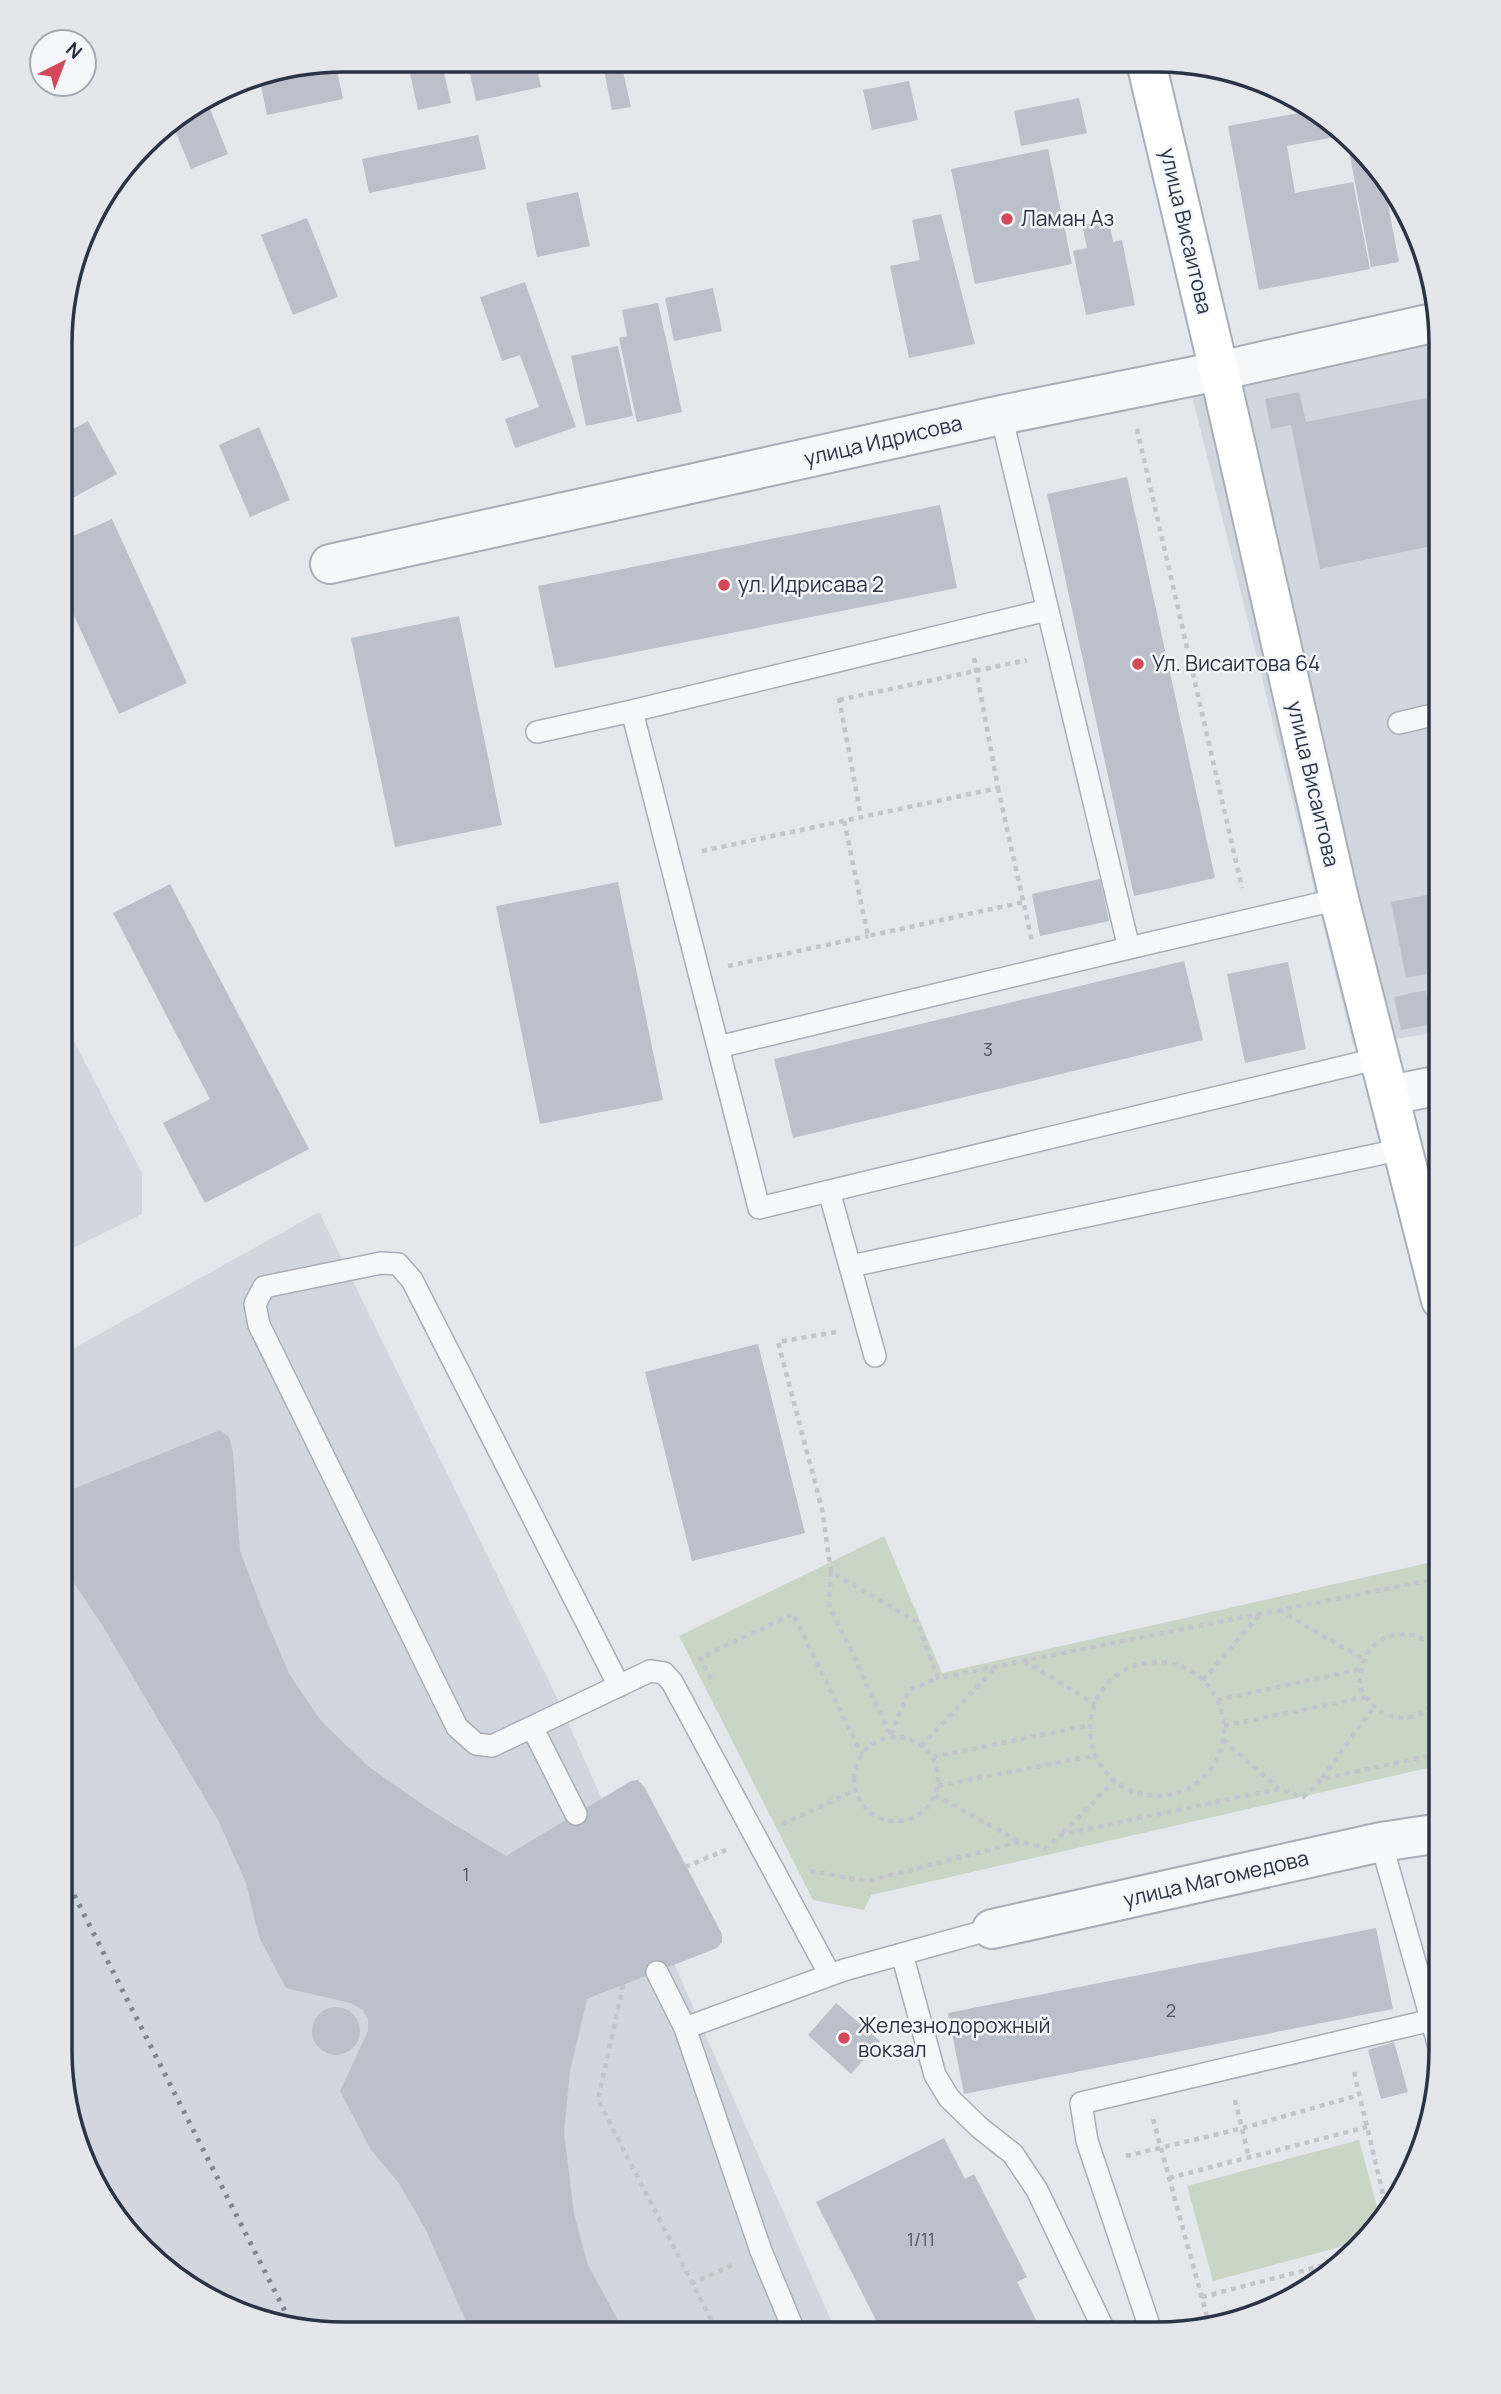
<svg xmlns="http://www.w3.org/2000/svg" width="1501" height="2394" font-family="Manrope,sans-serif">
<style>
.built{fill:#d2d6de}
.park{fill:#c9d6c5}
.building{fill:#bbc0ca}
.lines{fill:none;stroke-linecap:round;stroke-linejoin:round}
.lane-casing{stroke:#a9aeb7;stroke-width:24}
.street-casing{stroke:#a9aeb7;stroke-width:42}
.secondary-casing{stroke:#a9aeb7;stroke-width:42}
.path{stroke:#c2c5cb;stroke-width:4.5;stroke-dasharray:5 5;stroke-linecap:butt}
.lane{stroke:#f7f8fa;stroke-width:21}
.street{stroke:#f7f8fa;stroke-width:38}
.secondary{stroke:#fff;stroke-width:38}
.rail{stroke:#7d8696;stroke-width:5;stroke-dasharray:3.5 7;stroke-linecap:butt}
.poi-dot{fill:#d1495b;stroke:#f4f6f9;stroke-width:2.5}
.labels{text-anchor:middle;stroke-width:5;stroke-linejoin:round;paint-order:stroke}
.number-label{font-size:18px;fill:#4f5766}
.poi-label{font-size:21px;fill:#2b3445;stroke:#f4f6f9;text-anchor:start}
.street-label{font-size:21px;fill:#2b3445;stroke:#f4f6f9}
.rim{fill:none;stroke:#2b3445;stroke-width:3.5}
</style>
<rect width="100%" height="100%" fill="#e4e7ec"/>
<!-- built -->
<path class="built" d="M1436,315L1441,343V1032L1353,1045L1185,367Z
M61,1016L142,1173V1214L61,1254Z
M319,1212L559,1702L837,2334L307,2332L234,2313L170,2276L118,2223L81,2159L60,2051V1356Z"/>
<!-- park -->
<path class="park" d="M884,1536L942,1673L1441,1560V1765L871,1895L864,1910L813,1900L679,1636Z
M1359,2140L1382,2225L1366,2240L1213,2281L1187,2186Z"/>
<!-- building -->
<path class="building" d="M407,60H441L451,103L418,110Z
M467,60H535L541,87L476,101Z
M335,61L343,99L267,115L259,76Z
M622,67L631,107L612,110L604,70Z
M909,81L918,120L872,130L863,90Z
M1079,98L1087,133L1021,146L1014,111Z
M206,99L228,154L191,169L171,121Z
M1316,110L1331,118L1381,168L1399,262L1371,267L1346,135L1287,146L1295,193L1353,182L1370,269L1259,290L1228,126Z
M478,135L486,169L369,193L362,159Z
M1048,149L1072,264L975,284L951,169Z
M578,192L590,246L537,257L526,203Z
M941,214L975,344L909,358L890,266L920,260L912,220Z
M307,218L338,297L293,315L261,235Z
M1109,220L1113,242L1122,240L1135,305L1086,315L1073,251L1087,248L1082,225Z
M525,282L576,427L515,448L505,419L539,407L520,355L502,361L480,297Z
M713,288L722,331L674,341L665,298Z
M658,303L682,412L637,422L619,338L627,336L622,310Z
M618,346L633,416L586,426L571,356Z
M1299,392L1306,422L1441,395V544L1320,569L1291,425L1271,429L1265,399Z
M88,421L117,474L69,500L62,486V435Z
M259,427L290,500L250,517L219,445Z
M1127,477L1215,878L1134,896L1047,494Z
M940,505L957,588L555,668L538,586Z
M112,519L187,683L119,714L61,587L62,541Z
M459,616L502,825L395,847L351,638Z
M1100,879L1109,921L1040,936L1032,894Z
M618,882L663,1100L540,1124L496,906Z
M170,884L309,1149L205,1203L163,1123L210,1099L113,913Z
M1441,892V971L1406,978L1391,902Z
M1184,961L1203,1040L793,1138L774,1059Z
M1288,962L1306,1049L1245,1063L1227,974Z
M1426,990L1432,1024L1401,1030L1394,997Z
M758,1344L805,1533L692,1561L645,1372Z
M220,1430L229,1437L233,1452L240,1551L263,1612L289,1674L322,1722L369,1767L432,1811L506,1856L631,1781L638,1780L645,1788L722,1934V1942L717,1948L587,1999L570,2071L564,2132L574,2214L588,2265L625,2333H471L426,2230L398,2182L371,2150L340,2091L368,2031V2019L362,2009L350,2003L286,1988L259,1937L246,1883L218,1820L102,1625L60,1562V1494Z
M1376,1928L1393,2009L964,2094L948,2013Z
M836,2003L880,2041L851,2074L808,2035Z
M312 2031a24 24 0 1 1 48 0a24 24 0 1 1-48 0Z
M1394,2042L1408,2092L1381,2099L1368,2050Z
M944,2138L965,2179L974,2174L1027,2277L1017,2282L1043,2334H883L816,2202Z"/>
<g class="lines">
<!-- lane casing -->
<g class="lane-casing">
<path id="lane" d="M1001,415L1129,948L1339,899
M632,711L1047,610
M1399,723L1441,713
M537,732L632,711L718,1047
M1129,948L718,1047L759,1208L1380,1058
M829,1191L875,1356
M851,1266L1403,1149
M532,1727L650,1671L664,1673L672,1682L830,1975
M576,1814L532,1727L492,1746L476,1744L457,1727L259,1325L255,1304L264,1287L381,1263L398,1264L412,1280L619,1686
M1381,1842L1441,2054
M902,1954L935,2075L949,2098L980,2128L1013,2154L1037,2190L1106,2334
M657,1972L685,2028L761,2251L795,2333
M685,2028L844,1970L992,1929
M1152,2334L1087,2141L1081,2103L1432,2020"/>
</g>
<!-- street casing -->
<g class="street-casing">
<path id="street" d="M330,564L1001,415L1219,371L1437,322
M1390,1095L1441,1085
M992,1929L1381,1842L1441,1833"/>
</g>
<!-- secondary casing -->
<g class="secondary-casing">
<path id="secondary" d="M1146,62L1219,371L1339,899L1441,1300"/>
</g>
<!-- path -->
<path class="path" d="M1137,429L1242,888
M839,698L861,817
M839,700L1027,660
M998,788L1032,941
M844,821L868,936L1024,902
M702,851L998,788L974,658
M728,966L868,936
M836,1332L778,1342L822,1509L831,1572L917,1622L938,1678L1440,1578L1441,1583
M831,1572L829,1604L891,1736
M1279,1610L1363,1659
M1024,1661L1095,1704
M1090 1729a67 67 0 1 1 134 0a67 67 0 1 1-134 0Z
M711,1679L700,1658L793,1614L862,1755
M1203,1680L1260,1614
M1441,1690C1429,1725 1384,1727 1366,1696C1364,1693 1361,1690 1360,1687C1359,1683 1360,1680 1361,1676C1362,1625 1430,1621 1441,1662
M1217,1700L1361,1669
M1224,1726L1367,1697
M891,1735L909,1690L938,1678
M854 1779a42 42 0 1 1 84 0a42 42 0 1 1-84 0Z
M1223,1740L1278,1788
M921,1746L995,1668
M933,1757L1089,1725
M1322,1778L1373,1708
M938,1786L1096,1755
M935,1795L1019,1841
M782,1824L854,1791
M1063,1833L1114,1781
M685,1867L726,1850
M810,1871L868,1881L1019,1842L1045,1848L1063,1834L1279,1789L1303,1797L1322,1779L1441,1753
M623,1985L598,2100L718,2333
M1354,2072L1388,2215
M1235,2100L1249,2158
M1153,2119L1209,2324
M1126,2156L1243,2128L1359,2095
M1169,2178L1367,2127
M691,2284L732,2265
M1202,2297L1348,2259"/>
<!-- lane -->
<use href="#lane" class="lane"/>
<!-- street -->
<use href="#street" class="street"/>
<!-- secondary -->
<use href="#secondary" class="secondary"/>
<!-- rail -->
<path class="rail" d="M60,1867L294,2329"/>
</g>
<!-- markers -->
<g class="poi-dot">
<circle cx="1007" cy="219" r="7"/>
<circle cx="724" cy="585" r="7"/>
<circle cx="1138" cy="664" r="7"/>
<circle cx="844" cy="2038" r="7"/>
</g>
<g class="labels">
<!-- number labels -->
<g class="number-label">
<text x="988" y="1056">3</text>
<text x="466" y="1881">1</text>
<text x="1171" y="2017">2</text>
<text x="921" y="2246">1/11</text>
</g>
<!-- poi labels -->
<g class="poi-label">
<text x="1021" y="226">Ламан Аз</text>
<text x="738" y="592">ул. Идрисава 2</text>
<text x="1152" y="671">Ул. Висаитова 64</text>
<text x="858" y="2033">Железнодорожный<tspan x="858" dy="24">вокзал</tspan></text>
</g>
<!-- street labels -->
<g class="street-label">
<text transform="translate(1186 231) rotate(77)" y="7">улица Висаитова</text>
<text transform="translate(883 441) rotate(-13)" y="7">улица Идрисова</text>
<text transform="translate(1313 784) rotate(77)" y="7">улица Висаитова</text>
<text transform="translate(1216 1879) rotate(-13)" y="7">улица Магомедова</text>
</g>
</g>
<!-- crop -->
<path d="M0 0H1501V2394H0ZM344 72H1157A272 272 0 0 1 1429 344V2050A272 272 0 0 1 1157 2322H344A272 272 0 0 1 72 2050V344A272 272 0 0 1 344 72Z" fill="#e4e6eb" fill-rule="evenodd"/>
<path class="rim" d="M344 72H1157A272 272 0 0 1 1429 344V2050A272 272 0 0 1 1157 2322H344A272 272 0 0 1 72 2050V344A272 272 0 0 1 344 72Z"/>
<!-- north arrow -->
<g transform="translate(63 63) rotate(42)"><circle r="33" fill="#f4f6f9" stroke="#a4a8b1" stroke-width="2"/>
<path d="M0-5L12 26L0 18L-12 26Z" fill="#d1495b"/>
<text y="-10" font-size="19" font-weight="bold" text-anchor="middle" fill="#2b3445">N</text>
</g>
</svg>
